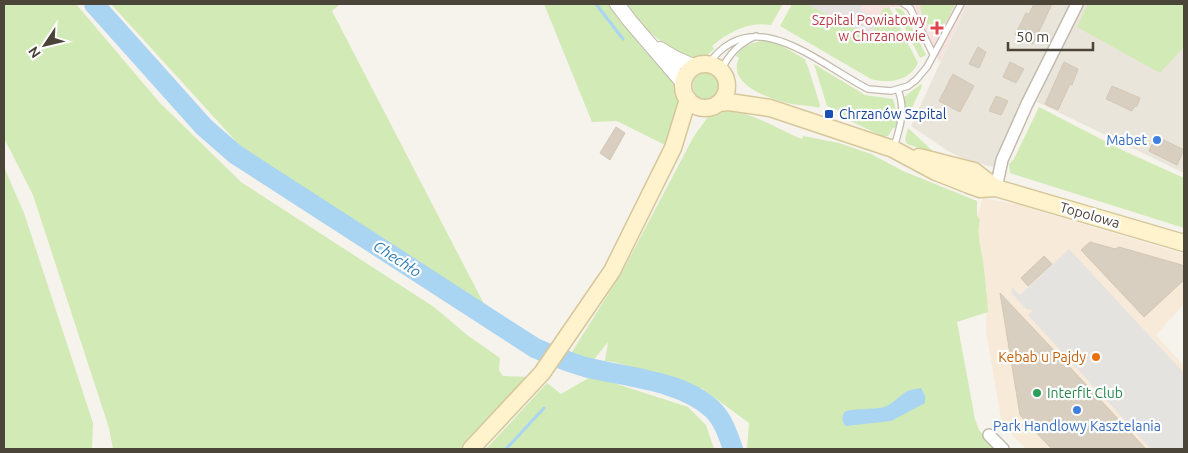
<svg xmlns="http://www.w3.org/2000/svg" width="1188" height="453" font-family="Ubuntu,sans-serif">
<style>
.residential{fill:#eae5da}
.commercial{fill:#f7ead8}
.medical{fill:#f6e3e0}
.green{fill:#d2eab5}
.parking{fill:#e5e3e0}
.water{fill:#a9d4f2}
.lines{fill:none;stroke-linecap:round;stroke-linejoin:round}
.stream{stroke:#a9d4f2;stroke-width:3}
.river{stroke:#a9d4f2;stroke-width:20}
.building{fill:#d8cfc1;stroke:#d3c7b4}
.service-casing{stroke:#c2bbae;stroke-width:8}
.minor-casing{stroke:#c2bbae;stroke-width:14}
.tertiary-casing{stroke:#c2bbae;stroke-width:16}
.secondary-casing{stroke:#d6c79b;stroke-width:19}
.service{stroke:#fff;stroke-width:5.5}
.minor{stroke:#fff;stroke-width:11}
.tertiary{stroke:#fff;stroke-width:14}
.secondary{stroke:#fff3cd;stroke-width:16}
.health-dot{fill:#e0444e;stroke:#fff;stroke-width:2}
.transit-dot{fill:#1a4fb4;stroke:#fff;stroke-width:2}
.shop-dot{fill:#3f7fe0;stroke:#fff;stroke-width:2}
.food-dot{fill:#e8710a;stroke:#fff;stroke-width:2}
.leisure-dot{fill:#2e9e5b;stroke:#fff;stroke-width:2}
.labels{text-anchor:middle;stroke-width:4.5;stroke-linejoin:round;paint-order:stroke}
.health-label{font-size:14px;fill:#be3a42;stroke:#fff;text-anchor:end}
.transit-label{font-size:14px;fill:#164399;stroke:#fff;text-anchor:start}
.shop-label{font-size:14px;fill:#366cbe;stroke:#fff;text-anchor:end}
.street-label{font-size:14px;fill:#4b4439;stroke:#fff}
.food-label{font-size:14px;fill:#c56008;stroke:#fff;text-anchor:end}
.leisure-label{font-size:14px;fill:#27864d;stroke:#fff;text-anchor:start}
.water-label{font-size:15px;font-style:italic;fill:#2e7ab2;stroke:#fff}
</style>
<rect width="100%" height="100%" fill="#f6f3ec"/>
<!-- residential -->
<path class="residential" d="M967,4H1072L993,167L966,160L948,151L911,126Z
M1081,4H1184V173L1037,102L1061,46Z"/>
<!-- commercial -->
<path class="commercial" d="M983,198L1015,204L1184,254V304L1156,335L1184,366V449H1026L1002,424L986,331L987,291L982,251L978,240V229L980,220L977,216Z"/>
<!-- medical -->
<path class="medical" d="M806,4H967L940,62L906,10L901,7H889L871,36Z"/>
<!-- green -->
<path class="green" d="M4,4H76L160,103L241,182L434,307L467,335L500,358L499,370L503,376L530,377L461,449H113L109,428L33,195L4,138Z
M111,4H340L332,11L484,304L242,148Z
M544,4H609L639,44L676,85L681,98L673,126L665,145L617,121L592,122Z
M625,4H783L771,25C749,21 728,32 712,46L714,49C708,55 700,62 690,60C687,59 683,55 680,54C658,41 640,25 625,4Z
M792,4H806L871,36L883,9L889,7L918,63C910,81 888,84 871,79L780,26Z
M920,4H955C949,15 946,28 933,30C924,24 921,14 920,4Z
M1088,4H1184V47L1160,73L1077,27Z
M895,8L901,9L904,12L926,55L920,58Z
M767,41L776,42L806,60L805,62L807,64L820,105L819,108C811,105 801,106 792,104C772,100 726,85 739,58L736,56C743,45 755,41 767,41Z
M814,64L865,95L893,99L898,117L896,127L893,128L888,136L884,137L838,115L839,111L827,106Z
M693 86a13 13 0 1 1 26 0a13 13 0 1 1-26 0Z
M921,84L922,86L907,119L904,97Z
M1039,107L1124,151L1184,178V228L1010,173L1009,164L1014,159Z
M723,112C749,109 778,130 802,139L803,136L839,143L871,154L903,171L977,201V216L980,220C976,235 981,246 983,260C985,277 987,294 988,312L957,322L975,419L979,430L994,447L992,449H747L749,423L703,389L614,362L605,361L608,342L592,362L570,355L621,274L694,136L708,117Z
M908,128L935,153L907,144L905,139Z
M4,167L24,213L93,423L92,449H4Z
M592,376L688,407L706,425L714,449H486L547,383L561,394Z"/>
<!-- parking -->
<path class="parking" d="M806,4H863L860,10L879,19L871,36Z
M1069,249L1184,373V449H1151L1028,315L1033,310L1026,309L1012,294V287L1020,295Z"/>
<!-- water -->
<path class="water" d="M921,388L925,396V403L891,421L846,426C842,422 841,416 845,412C849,408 875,410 884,407C892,405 899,396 906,392C911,389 917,389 921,388Z"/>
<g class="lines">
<!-- stream -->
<path class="stream" d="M596,4L623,39
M578,372L584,366L586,361
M506,449L544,408"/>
<!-- river -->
<path class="river" d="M94,4L204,127L235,154L535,348C551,355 568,362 585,367C624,377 681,380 712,409C723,419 728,435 733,449"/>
</g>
<!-- building -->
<path class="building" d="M1034,4H1052L1033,44L1015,35L1026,13L1029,14Z
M978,47L986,52L979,68L969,64Z
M1010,62L1024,69L1016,83L1003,77Z
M1064,62L1078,69L1072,85L1070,84L1058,110L1045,104Z
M953,74L974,86L960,112L939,101Z
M1112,86L1140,98L1137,106L1134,107L1132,111L1106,99Z
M996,96L1008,101L1001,115L989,111Z
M616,127L625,133L610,160L600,153Z
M1156,136L1184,150L1177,165L1149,151Z
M1090,242L1115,249L1119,247L1182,265L1184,267V280L1144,317L1081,250Z
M1044,256L1052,264L1028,286L1021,278Z
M1000,293L1080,378L1146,449H1052L1029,425L1020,415Z"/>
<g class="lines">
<!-- service casing -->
<g class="service-casing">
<path id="service" d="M904,4L910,8L933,54
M708,65C752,0 819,64 868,89L891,91L908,86L916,80L927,67L961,4
M721,71C728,55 739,43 756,36
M894,147C900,128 906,109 898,90"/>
</g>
<!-- minor casing -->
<g class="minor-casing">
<path id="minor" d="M996,188L1002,160L1027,104L1077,4
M989,435L1003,449"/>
</g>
<!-- tertiary casing -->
<g class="tertiary-casing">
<path id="tertiary" d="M617,4L630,21L684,84
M660,49L675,58L695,67"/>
</g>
<!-- secondary casing -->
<g class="secondary-casing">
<path id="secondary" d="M683 86a22 22 0 1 1 44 0a22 22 0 1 1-44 0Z
M719,103L729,102L770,108L893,149L936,172L969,185L980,189L996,188L1184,243
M919,157L974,171L996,188
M471,449L542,373L612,271L673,148L688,99"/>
</g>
<!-- service -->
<use href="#service" class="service"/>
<!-- minor -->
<use href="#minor" class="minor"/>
<!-- tertiary -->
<use href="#tertiary" class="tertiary"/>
<!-- secondary -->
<use href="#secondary" class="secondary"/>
</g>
<!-- markers -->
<path class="health-dot" d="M934.5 20.5h5v5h5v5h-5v5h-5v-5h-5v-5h5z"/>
<rect class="transit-dot" x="824" y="109" width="10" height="10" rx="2.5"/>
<g class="shop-dot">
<circle cx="1157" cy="140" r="5"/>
<circle cx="1077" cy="410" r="5"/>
</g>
<circle class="food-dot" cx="1096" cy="357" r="5"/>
<circle class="leisure-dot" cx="1037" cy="393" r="5"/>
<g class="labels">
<!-- health labels -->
<g class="health-label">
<text x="926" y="25">Szpital Powiatowy<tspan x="926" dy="16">w Chrzanowie</tspan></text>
</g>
<!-- transit labels -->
<g class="transit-label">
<text x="839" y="119">Chrzanów Szpital</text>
</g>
<!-- shop labels -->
<g class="shop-label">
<text x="1147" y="145">Mabet</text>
<text x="1077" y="431" text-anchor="middle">Park Handlowy Kasztelania</text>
</g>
<!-- street labels -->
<g class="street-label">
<text transform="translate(1090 215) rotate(16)" y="5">Topolowa</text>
</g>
<!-- food labels -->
<g class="food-label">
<text x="1086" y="362">Kebab u Pajdy</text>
</g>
<!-- leisure labels -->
<g class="leisure-label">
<text x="1047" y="398">Interfit Club</text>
</g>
<!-- water labels -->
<g class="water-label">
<text transform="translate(397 259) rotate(33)" y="5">Chechło</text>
</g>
</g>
<!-- border -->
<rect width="1188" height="453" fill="none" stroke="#4b4439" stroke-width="10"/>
<!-- north arrow -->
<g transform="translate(45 45) rotate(235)" stroke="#ffffff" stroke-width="4" paint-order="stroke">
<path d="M0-4L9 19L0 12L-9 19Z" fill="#4b4439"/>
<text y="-8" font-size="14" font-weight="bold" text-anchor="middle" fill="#4b4439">N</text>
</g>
<!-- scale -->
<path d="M1008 42v8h85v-8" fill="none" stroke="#4b4439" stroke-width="2.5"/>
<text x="1016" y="42" font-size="15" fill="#4b4439" stroke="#ffffff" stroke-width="4" paint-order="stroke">50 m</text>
</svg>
